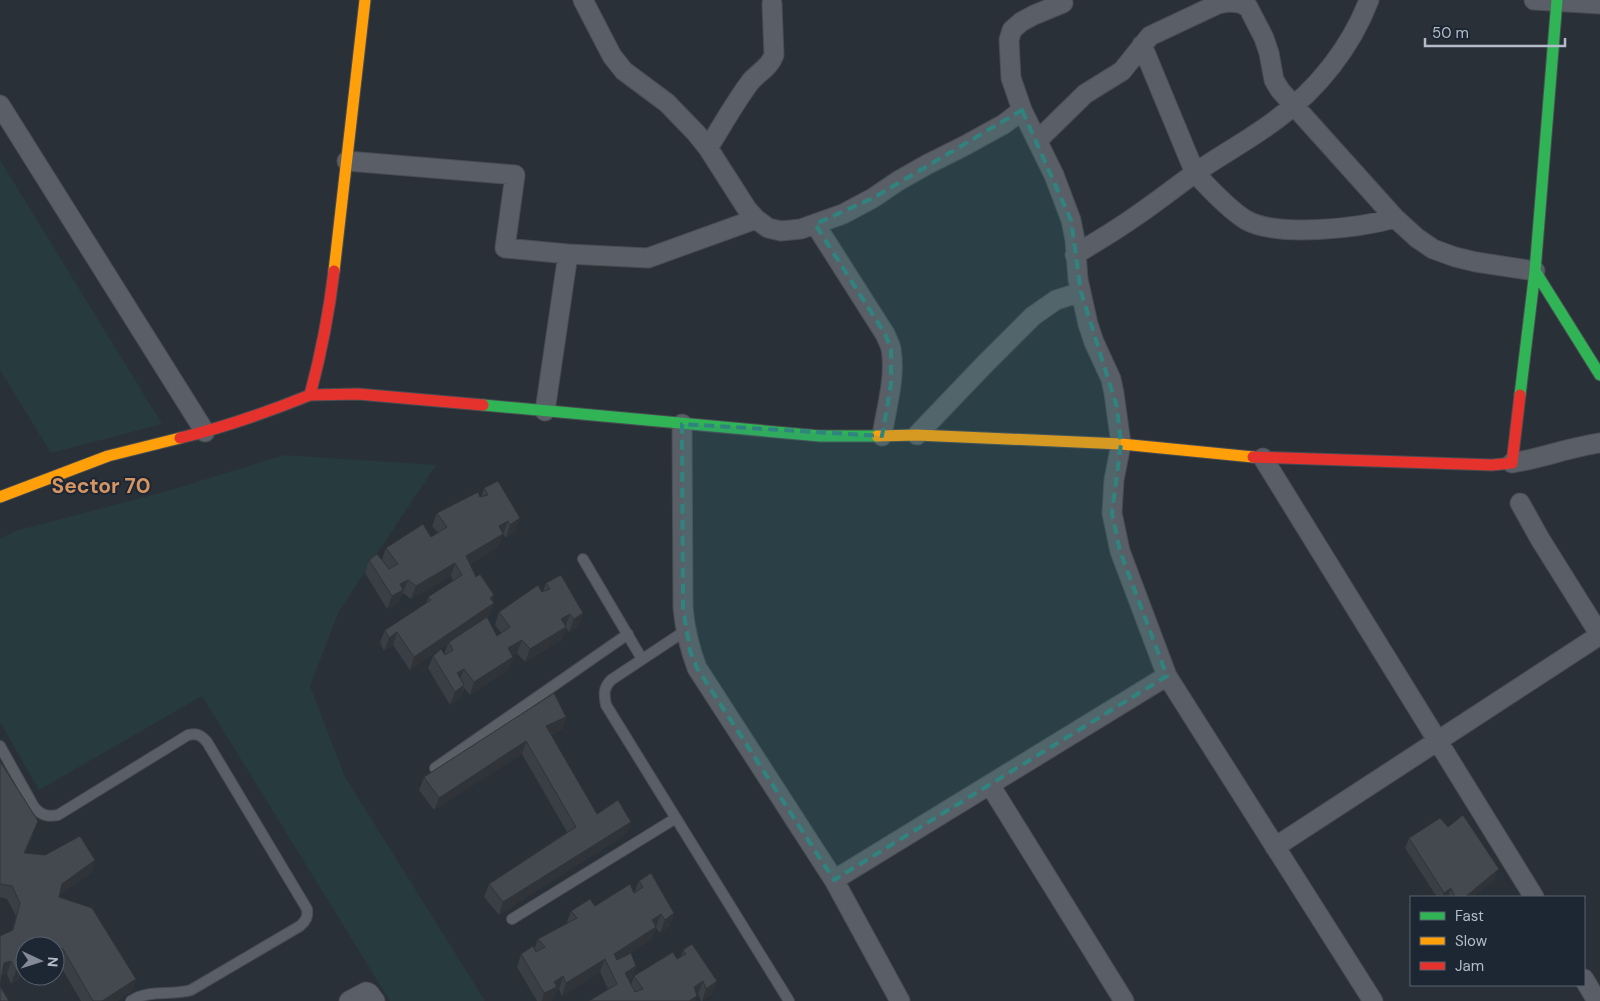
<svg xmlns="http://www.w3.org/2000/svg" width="1600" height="1001" font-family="'DM Sans',sans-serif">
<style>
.green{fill:#273a3e}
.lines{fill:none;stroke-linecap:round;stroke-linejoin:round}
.lane-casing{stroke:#484c53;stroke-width:12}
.street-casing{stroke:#484c53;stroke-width:21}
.fast-casing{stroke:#484c53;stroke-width:13}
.slow-casing{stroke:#484c53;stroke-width:13}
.jam-casing{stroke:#484c53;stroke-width:13}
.lane{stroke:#5a5e66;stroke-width:10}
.street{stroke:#5a5e66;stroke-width:19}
.fast{stroke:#30b455;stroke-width:11}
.slow{stroke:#ff9f0a;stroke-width:11}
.jam{stroke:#e5322d;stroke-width:11}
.wall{fill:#3a3f45}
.shaded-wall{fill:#303338}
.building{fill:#444950;stroke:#303338}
.marked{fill:#308480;fill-opacity:0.2;stroke:#308480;stroke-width:4;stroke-dasharray:10 6;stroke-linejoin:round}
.labels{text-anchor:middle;stroke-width:4;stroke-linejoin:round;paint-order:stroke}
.district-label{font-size:21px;font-weight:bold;fill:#d59563;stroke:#1d2633}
</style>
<rect width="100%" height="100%" fill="#2a3038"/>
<!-- green -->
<path class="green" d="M0,160L162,424L51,453L0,370Z
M284,455L436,465L339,611L310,686L345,777L485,1001H390L202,696L39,790L0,722V539L15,531L164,492Z"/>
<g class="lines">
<!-- lane casing -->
<g class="lane-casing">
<path id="lane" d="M583,559L642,659
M685,631L611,680C603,688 604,695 606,705L789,1001
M0,746L34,807C41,815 47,817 58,815L188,735C197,733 201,735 207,742L307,909C308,917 306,921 300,926L191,990C171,996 149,989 131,1001
M435,768L628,634
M512,919L676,818"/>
</g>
<!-- street casing -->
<g class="street-casing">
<path id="street" d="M583,0L612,56L624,71L667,103L696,133L708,148L747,209L756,219L768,228L781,231L801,229L843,214L873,198L898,181L928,164L964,146L1004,124L1022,110
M1534,0L1600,4
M1063,3L1034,15L1021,22L1012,30L1009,40L1011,78L1022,110L1054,175L1071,220L1075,240L1078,279L1088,324L1094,342L1111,379L1114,393L1121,444L1114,480L1112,513L1120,551L1167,676L1373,1001
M1142,45L1195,173C1207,186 1231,211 1246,220C1278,238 1360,228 1395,218
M0,105L205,432
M1037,141L1085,94L1122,71L1150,36L1218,4L1230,2L1240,3L1248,7L1264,38L1269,53L1274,80L1280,90L1395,218L1417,238L1433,249L1455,257L1476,262L1535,271
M708,148C722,126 735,102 751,81C759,72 770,67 774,55L772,4
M347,161L515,175L505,248L568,254L545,411
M815,224L885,334C887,339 890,344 891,349C896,377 886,409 882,436
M568,254L648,258L756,219
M1075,255C1095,242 1115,231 1133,218C1154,204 1174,188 1195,173C1222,154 1251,139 1277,119C1318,89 1351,47 1369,0
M682,424L683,608C685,630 689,647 697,668L834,880L900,1001
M917,435L983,366L1033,316L1056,300L1081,292
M1263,458L1534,897
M1512,463C1543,458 1571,447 1600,443
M1520,503L1540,539L1600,635
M990,785L1124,1001
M1275,847L1600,635
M834,880L1167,676
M1584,979L1597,1001
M349,1001L366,992L369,993L375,1001"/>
</g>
<!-- fast casing -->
<g class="fast-casing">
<path id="fast" d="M1557,0L1535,271L1600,375
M1520,395L1535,271
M483,405L820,436H877"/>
</g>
<!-- slow casing -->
<g class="slow-casing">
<path id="slow" d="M334,271L365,0
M877,436L917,435L1121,444L1253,457
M0,497L108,456L180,438"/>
</g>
<!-- jam casing -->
<g class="jam-casing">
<path id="jam" d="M310,395L358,394L483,405
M180,438C225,427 268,412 310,395C321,354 329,313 334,271
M1253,457L1492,465L1512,463L1520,395"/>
</g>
<!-- lane -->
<use href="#lane" class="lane"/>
<!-- street -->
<use href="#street" class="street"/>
<!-- fast -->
<use href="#fast" class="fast"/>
<!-- slow -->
<use href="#slow" class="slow"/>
<!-- jam -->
<use href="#jam" class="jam"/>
</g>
<!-- wall -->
<path class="wall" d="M484,488L520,518L515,531L506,538L503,534L498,547L470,564L476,577L494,595L492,601L494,603L489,616L487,617L497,636L501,633L495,625L499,612L543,591L546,583L561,575L579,626L569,632L566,628L561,640L525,662L517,653L512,656L513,657L508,670L470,695L464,688L460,698L450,705L428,668L433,656L444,654L448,644L410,670L393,645L384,651L380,642L385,630L426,604L428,597L453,581L451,576L411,599L403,593L402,594L398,603L387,609L365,573L369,560H382L386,548L431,537L438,533L432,526L437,513L481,497Z
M566,717L562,729L551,735L597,814L631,822L626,834L499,915L484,897L489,884L567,832L522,754L434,810L419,790L424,777Z
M0,761L33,834L25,853L95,860L91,873L59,895V897L136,979L131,992L117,1001H81L58,962L55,961V946H25V975L11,984L7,974L2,975L12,931L16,916L7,899L0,897Z
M1448,827L1495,879L1473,897H1437L1405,848L1409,838Z
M639,881L674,913L670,926L660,933L656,928L651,940L628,954L636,966L631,979L629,980L631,985L634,976L681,957L683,950L717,981L712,994L702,1001H701L698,994L696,995L697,996L695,1001H589L608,989L600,972L562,996L559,989L556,991L552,1000L551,1001H537L517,967L521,954L534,950L538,939L566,924L571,911L595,906L634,893Z"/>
<!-- shaded-wall -->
<path class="shaded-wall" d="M520,518L515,531L506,538L510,525Z
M508,521L503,534L494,539L499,526Z
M503,534L498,547L461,569L466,556Z
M455,563L451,576L411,599L416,586Z
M408,580L398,603L387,609L392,596L400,584Z
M494,595L490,606L494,603L489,616L449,643V642L448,644L410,670L414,657Z
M583,613L579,626L569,632L574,619Z
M570,614L565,627L561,619Z
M566,627L561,640L525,662L530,649Z
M397,632L393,645L384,651L389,638Z
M522,640L517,653L503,661L508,648Z
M513,657L508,670L470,695L474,682Z
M464,669L459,682L457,673Z
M464,685L460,698L450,705L455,692Z
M566,717L562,729L542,739L546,726Z
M526,741L522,754L434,810L439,798Z
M631,822L626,834L499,915L503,902Z
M95,860L91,873L57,896L62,884Z
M1499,869L1495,879L1473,897H1465Z
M1451,888L1448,897H1442L1444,893Z
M674,913L670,926L660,933L665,920Z
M661,914L651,940L609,967L614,954L652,920Z
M605,959L600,972L562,996L566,983Z
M11,961L7,974L0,976L4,963Z
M25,965V975L11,984L16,971Z
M636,966L631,979L620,986L625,973Z
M563,976L559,989L556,991L552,1000L551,1001H542L544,993L554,982Z
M136,979L131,992L117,1001H102Z
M703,981L698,994L689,1000L694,987Z
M717,981L712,994L702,1001L706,989Z
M697,996L695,1001H689Z"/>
<!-- building -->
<path class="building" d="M498,481L520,518L510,525L508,521L499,526L503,534L466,556L476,577L480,574L494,595L490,598L494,603L414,657L397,632L389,638L385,630L431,600L428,597L462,575L455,563L416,586L408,580L400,584L403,590L392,596L369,560L377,554L389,569L398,564L386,548L423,524L431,537L447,527L437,513L478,492L480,497L488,495L484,488Z
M561,575L583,613L574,619L570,614L561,619L566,627L530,649L522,640L508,648L513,657L474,682L464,669L457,673L464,685L455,692L433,656L441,649L445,655L453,650L449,642L487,617L497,636L510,627L499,612L538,585L542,592L550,589L546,583Z
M554,693L566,717L546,726L597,814L618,800L631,822L503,902L489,884L576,827L526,741L439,798L424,777Z
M0,761L38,821L24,853L45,855L80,836L95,860L62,884L59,897L92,908L136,979L102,1001H93L63,949L36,941L34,946H25V965L16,971L11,961L4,963L0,985V936L13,930L20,903L12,886L0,884Z
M1463,815L1499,869L1465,897H1455L1451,888L1444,893L1409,838L1440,818L1448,827Z
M651,873L674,913L665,920L661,914L652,920L656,927L614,954L617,960L631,953L636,966L625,973L635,992L643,989L634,976L673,952L677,959L686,954L683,950L692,944L717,981L706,989L703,981L694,987L697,996L689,1001H589L617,984L605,959L566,983L563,976L554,982L557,987L544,993L521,954L533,946L536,952L545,947L538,939L577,918L571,911L590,899L595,906L630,884L634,893L643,887L639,881Z
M0,986L9,1001H0Z"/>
<!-- marked area -->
<path class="marked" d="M1022,110L1071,220L1081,292L1117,407L1121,444L1112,513L1120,551L1167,676L834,880L697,668L690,651L683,608L682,424L882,436L891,384V349L885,334L815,224L873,198Z"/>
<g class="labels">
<!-- district labels -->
<g class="district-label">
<text x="101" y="493">Sector 70</text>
</g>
</g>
<!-- legend -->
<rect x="1410" y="896" width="175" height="90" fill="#1d2633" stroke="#59626f"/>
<rect x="1420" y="912" width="25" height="8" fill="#30b455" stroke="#59626f"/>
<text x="1455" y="921" font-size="15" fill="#b4bcc9">Fast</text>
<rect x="1420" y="937" width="25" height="8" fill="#ff9f0a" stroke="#59626f"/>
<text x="1455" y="946" font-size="15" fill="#b4bcc9">Slow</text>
<rect x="1420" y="962" width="25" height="8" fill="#e5322d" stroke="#59626f"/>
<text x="1455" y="971" font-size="15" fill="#b4bcc9">Jam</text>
<!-- north arrow -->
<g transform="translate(40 961) rotate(94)"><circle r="24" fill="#1d2633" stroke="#59626f"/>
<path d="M0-4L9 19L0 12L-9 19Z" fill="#848b96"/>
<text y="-8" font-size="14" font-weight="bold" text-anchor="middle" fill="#b4bcc9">N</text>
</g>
<!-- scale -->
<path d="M1425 38v8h140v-8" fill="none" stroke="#b4bcc9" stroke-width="2.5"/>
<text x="1432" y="38" font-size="15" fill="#b4bcc9" stroke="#1d2633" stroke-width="4" paint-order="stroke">50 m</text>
</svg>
